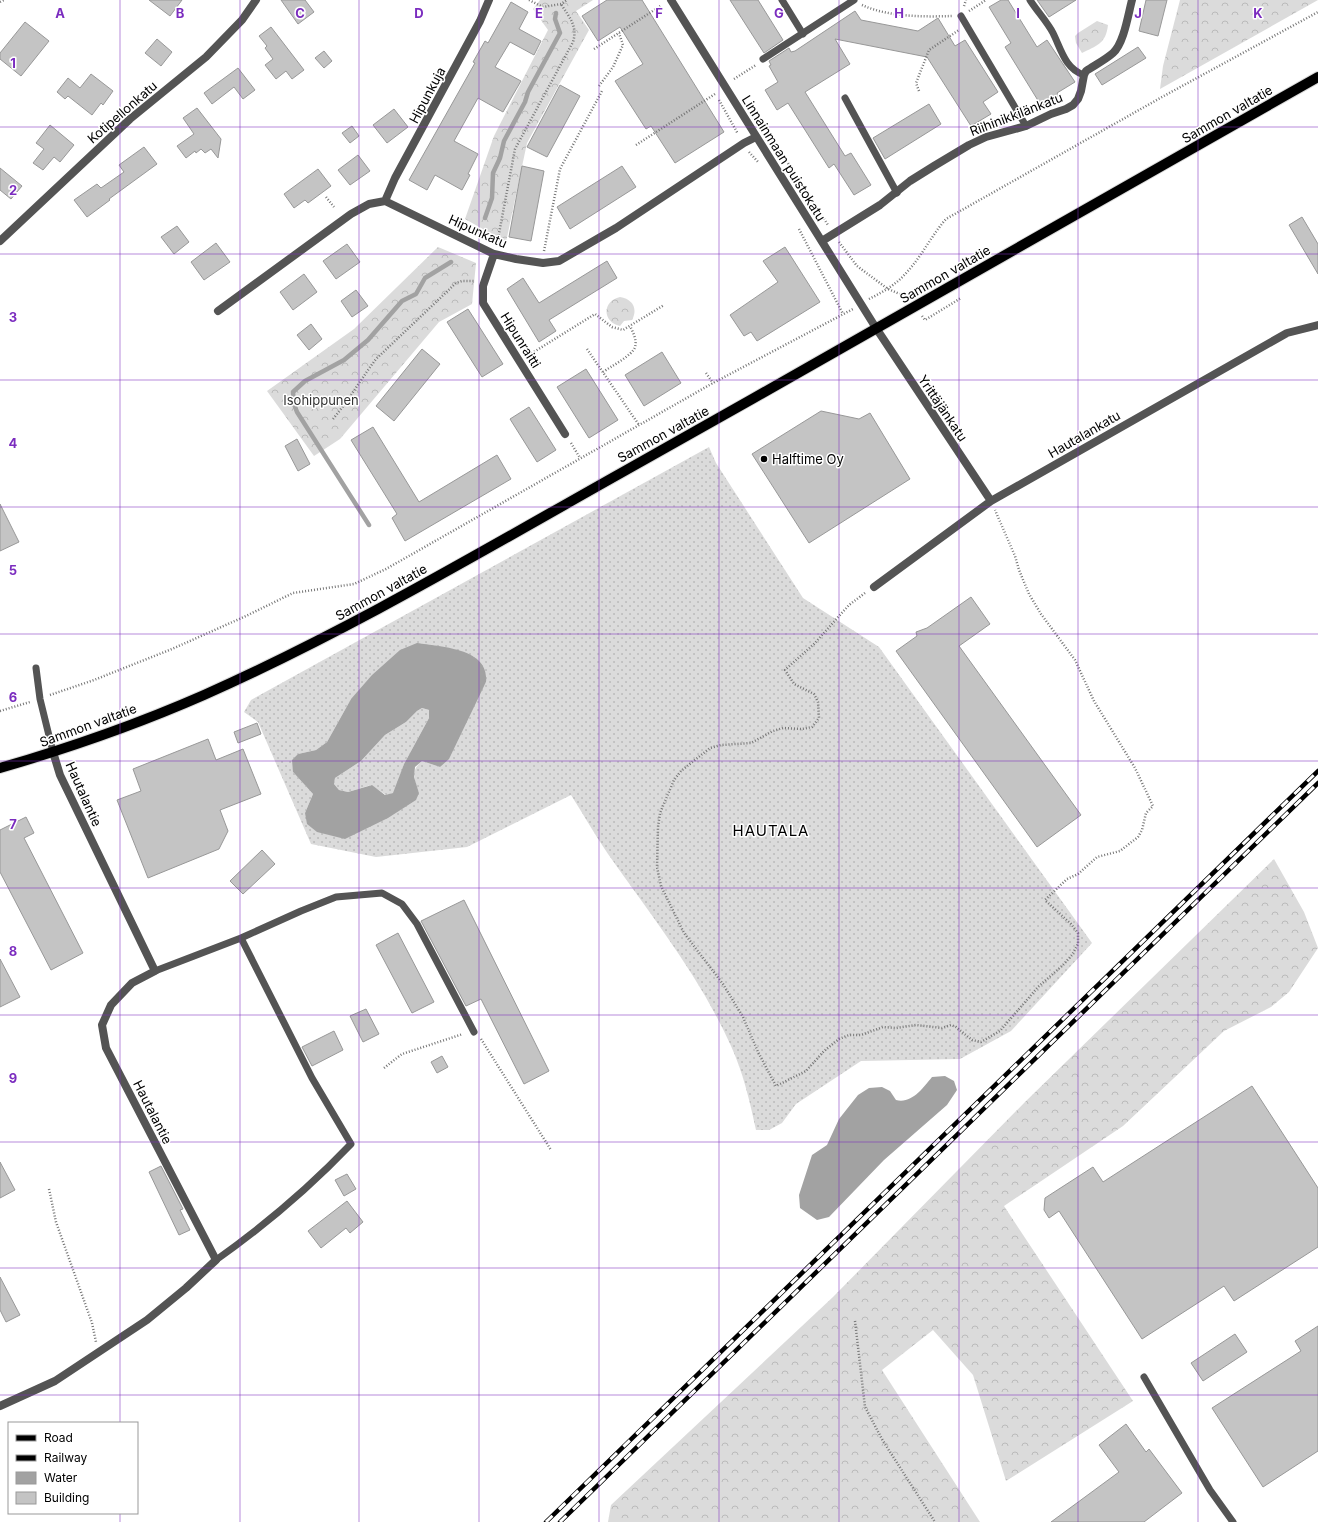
<svg xmlns="http://www.w3.org/2000/svg" width="1318" height="1522" font-family="Inter,sans-serif">
<style>
.grass{fill:url(#grass-dots);fill-rule:evenodd}
.forest{fill:url(#forest-crowns)}
.water{fill:#a2a2a2;fill-rule:evenodd}
.lines{fill:none;stroke-linecap:round;stroke-linejoin:round}
.stream{stroke:#a2a2a2;stroke-width:4.5}
.building{fill:#c4c4c4;stroke:#989898}
.primary-casing{stroke:#dbdbdb;stroke-width:12}
.path{stroke:#767676;stroke-width:2.5;stroke-dasharray:1 2;stroke-linecap:butt}
.service{stroke:#545454;stroke-width:7}
.minor{stroke:#545454;stroke-width:8}
.tertiary{stroke:#545454;stroke-width:8}
.primary{stroke:#000;stroke-width:10}
.rail-casing{stroke:#000;stroke-width:4.5}
.rail{stroke:#fff;stroke-width:3;stroke-dasharray:9;stroke-linecap:butt}
.grid{fill:none;stroke:#7b2cbf;stroke-width:1;stroke-opacity:0.55}
.poi-dot{fill:#000;stroke:#fff;stroke-width:1.5}
.labels{text-anchor:middle;stroke-width:3;stroke-linejoin:round;paint-order:stroke}
.street-label{font-size:13px;fill:#000;stroke:#fff}
.park-label{font-size:13px;fill:#323232;stroke:#fff}
.poi-label{font-size:13px;fill:#000;stroke:#fff;text-anchor:start}
.quarter-label{font-size:15px;letter-spacing:1px;fill:#000;stroke:#fff}
.grid-label{font-size:13px;text-anchor:middle;font-weight:bold;fill:#7b2cbf;stroke:#fff;stroke-width:3;stroke-linejoin:round;paint-order:stroke}
</style>
<defs>
<pattern id="grass-dots" width="8" height="8" patternUnits="userSpaceOnUse"><rect width="8" height="8" fill="#dbdbdb"/><path d="M2 2h.1M6 6h.1" fill="none" stroke="#bababa" stroke-width="1.8" stroke-linecap="round"/></pattern>
<pattern id="forest-crowns" width="20" height="18" patternUnits="userSpaceOnUse"><rect width="20" height="18" fill="#dbdbdb"/><path d="M2 6a3 3 0 1 1 6 0M12 15a3 3 0 1 1 6 0" fill="none" stroke="#bababa"/></pattern>
</defs>
<rect width="100%" height="100%" fill="#fff"/>
<!-- grass -->
<path class="grass" d="M709,447L716,463L803,598L879,647L1092,943L1011,1031L960,1059L861,1061L796,1104L782,1123L769,1130H756C750,1102 743,1072 731,1046C699,975 652,917 608,854C595,835 583,814 571,795L467,847L376,857L311,844L258,722L244,712L251,700ZM486,682L440,767L422,761C409,772 415,780 419,793L305,813L313,794L293,772L298,754L316,750L327,742L351,699Z
M422,708L429,710V718L404,764L394,793L386,795L371,785L348,792L339,790L334,784L335,778L361,761L385,735L406,722L417,711Z"/>
<!-- forest -->
<path class="forest" d="M540,0H593L576,11L589,30L527,143L506,242L465,219L494,136L548,30L533,9Z
M1180,0H1318L1160,89L1163,66Z
M1097,21L1108,25C1106,44 1096,46 1082,53L1076,43L1075,36L1078,33Z
M438,247L476,263L472,304L439,322L340,439L314,456L267,391L354,329Z
M620,297C633,299 638,309 632,320L624,321L620,326C602,322 602,301 620,297Z
M1274,859L1304,912L1318,948L1289,992L1271,1007L1224,1031L1123,1126L1004,1206L1133,1401L1006,1481L973,1375L933,1330L882,1370L980,1522H608L611,1505L833,1297L1025,1102Z"/>
<!-- water -->
<path class="water" d="M417,643C441,647 490,648 486,682L449,759L440,767L422,761L415,767L414,777L419,793L416,800L388,818L345,839L317,832L307,824L305,813L313,794L293,772L292,760L298,754L316,750L327,742L351,699L372,675L400,650ZM422,708L429,710V718L404,764L393,793L385,795L372,785L348,792L339,790L334,784L335,778L361,761L385,735L406,722L417,711Z
M945,1076L954,1081L957,1090L947,1105L884,1160L829,1217L817,1220L800,1208L799,1195L812,1155L827,1145L839,1119L858,1095L869,1088L882,1087L890,1091L896,1100C912,1104 923,1088 932,1077Z"/>
<g class="lines">
<!-- stream -->
<path class="stream" d="M485,218L492,198L493,173L500,158L504,141L525,102L528,92L560,33L555,19L556,13
M369,525L297,412L294,404L293,392L305,381L344,360L368,340L402,301L416,294L425,278L451,262"/>
</g>
<!-- building -->
<path class="building" d="M149,0H182L170,16Z
M281,0H305L314,12L298,24Z
M607,0H642L724,132L675,163L651,126L646,129L615,81L643,64L620,27L598,41L582,16Z
M730,0H758L783,40L764,53Z
M1001,0H1008L1037,47L1047,40L1075,82L1057,93L1059,96L1042,107L1005,47L1011,43L989,7Z
M1037,0H1076L1049,17Z
M1146,0H1167L1158,36L1139,31Z
M511,2L528,12L519,29L541,41L534,55L510,42L495,67L521,81L503,112L478,98L454,141L478,154L468,174L470,175L462,190L435,175L427,190L409,180L475,63L473,62L485,41L488,43Z
M855,11L861,20L918,31L938,18L955,46L965,40L998,92L983,102L991,114L971,126L927,57L835,39L850,64L805,92L845,156L851,153L871,185L854,195L834,164L829,168L788,103L777,110L765,90L778,82L769,66L771,65L769,61L789,48L791,52L795,51Z
M25,22L49,41L21,76L0,59V53Z
M271,27L304,70L292,79L286,71L276,79L265,65L273,59L265,48L267,46L259,36Z
M157,39L172,52L161,66L145,53Z
M1138,47L1146,58L1102,85L1095,74Z
M324,51L332,61L324,68L315,58Z
M238,68L255,90L243,99L234,87L212,104L204,93Z
M91,74L113,91L103,105L101,103L92,115L68,96L65,99L57,92L68,78L80,88Z
M560,85L580,96L547,157L527,147Z
M929,104L941,124L885,159L873,138Z
M197,108L221,139L218,158L211,149L205,153L201,149L196,153L195,151L186,158L177,146L194,134L183,118Z
M394,109L408,127L387,143L373,125Z
M50,125L74,145L60,162L54,157L43,170L33,163L44,149L36,143Z
M352,126L359,136L350,143L342,133Z
M144,147L157,164L109,199L110,200L87,217L74,200L97,184L101,188L124,172L119,165Z
M358,155L370,171L350,185L338,170Z
M522,166L544,171L531,241L509,237Z
M622,166L636,187L570,229L557,207Z
M0,168L22,186L11,199L0,190Z
M318,169L331,186L308,203L305,200L294,208L284,194Z
M1302,217L1318,244V274L1289,225Z
M177,226L189,242L174,254L161,237Z
M216,243L230,262L204,280L191,262Z
M347,244L360,262L336,279L323,261Z
M785,247L820,302L757,341L751,332L744,336L730,315L778,282L763,261Z
M607,261L617,278L549,320L556,331L539,342L507,289L523,278L539,303Z
M304,274L317,292L293,310L280,292Z
M356,290L368,306L352,317L341,301Z
M468,309L503,364L482,377L447,322Z
M311,324L322,339L309,350L297,335Z
M422,349L440,364L394,421L376,406Z
M662,352L681,383L644,406L625,375Z
M586,369L618,420L589,438L557,387Z
M529,407L556,450L537,462L510,419Z
M821,411L859,419L870,413L910,479L809,543L752,454Z
M373,427L419,502L497,455L511,479L405,541L392,518L397,514L351,440Z
M297,439L310,464L298,471L285,446Z
M0,504L19,542L0,551Z
M971,597L990,624L959,646L1081,815L1037,847L896,651L917,636L916,632L927,628Z
M257,723L261,734L238,743L234,732Z
M208,739L216,760L243,749L261,794L220,810L228,831L219,849L148,878L117,800L141,791L133,769Z
M26,817L34,833L24,838L83,953L51,970L0,872V830Z
M262,850L275,864L243,894L230,881Z
M464,900L549,1071L524,1084L481,999L466,1006L421,921Z
M398,933L434,1002L412,1013L376,945Z
M0,959L20,997L0,1007Z
M366,1009L379,1034L363,1042L350,1016Z
M334,1031L343,1050L312,1066L302,1047Z
M442,1056L448,1067L437,1073L431,1062Z
M1252,1086L1318,1188V1247L1234,1301L1224,1286L1142,1339L1059,1211L1049,1218L1044,1210L1045,1198L1093,1167L1103,1182Z
M0,1162L15,1190L0,1198Z
M161,1166L183,1209L180,1210L190,1230L179,1235L149,1172Z
M347,1174L356,1189L344,1196L335,1180Z
M347,1201L363,1222L350,1233L346,1228L321,1248L308,1231Z
M0,1277L20,1315L6,1322L0,1310Z
M1318,1326V1451L1263,1487L1212,1408L1301,1351L1295,1341Z
M1235,1334L1247,1352L1203,1381L1191,1363Z
M1126,1424L1146,1452L1149,1449L1182,1493L1144,1522H1051L1119,1472L1099,1445Z"/>
<g class="lines">
<!-- primary casing -->
<g class="primary-casing">
<path id="primary" d="M0,768C69,748 138,724 204,695C348,631 484,550 621,473C854,342 1086,209 1318,77"/>
</g>
<!-- path -->
<path class="path" d="M529,0L543,7L561,4L567,0
M0,2L4,0
M862,5C888,17 924,17 952,16
M964,6L966,0
M969,11L986,0
M594,49L662,5
M734,79L756,65
M599,86L613,67L623,45L619,33
M919,91L916,83L929,50L959,30
M719,100L738,134
M775,143L828,225
M636,145L715,94
M749,152L759,163
M326,197L334,207
M799,229L843,314
M839,242L857,266L888,289L907,297
M497,244L515,149L573,42C578,26 569,17 561,4
M544,251L560,169L602,91
M869,299C883,292 897,284 907,272C922,256 931,236 946,219L1162,97L1318,12
M922,316L925,320L961,298
M587,349L639,425
M529,355L595,314L612,327L623,330L664,305
M603,372C610,367 633,355 635,347C637,340 633,332 630,326
M706,373L713,383
M333,419C349,400 361,379 376,359L456,283L462,281H474
M571,443L580,458
M865,593L849,605L814,644L785,670L794,684L814,694L818,702L819,718L812,727L802,729L783,728L773,731L751,743L721,745L710,748L681,771L674,780L660,813L658,827L657,867L661,886L684,933L723,984L732,999L743,1017L758,1052L776,1086L806,1071L824,1051L839,1039L849,1035H861L883,1027L896,1028L916,1025L942,1028L951,1025L956,1027L972,1040L981,1042L1000,1031L1038,987L1063,965L1072,955L1078,944V933L1071,924L1045,900L1067,879L1078,874L1097,857L1120,851L1138,837L1142,830L1146,813L1153,806L1135,768L1094,701L1075,660L1041,614L1029,594L1019,570L1015,556L995,510
M50,695L94,680L172,649L246,616L293,593L354,584L386,569L713,383L853,309
M0,711L30,702
M481,1039L551,1150
M384,1068L402,1054L463,1034
M49,1189L56,1222L92,1323L96,1342
M855,1321L865,1407L883,1441L935,1522"/>
<!-- service -->
<path class="service" d="M782,0L803,34
M1030,0C1037,11 1048,23 1053,33C1061,49 1065,69 1084,75
M961,16L1026,126
M763,59L854,0
M845,98L897,193
M36,668L40,699L53,752
M155,971L241,938L301,911L336,897L382,893L402,904L417,924L474,1032
M216,1260C264,1226 310,1187 351,1144L312,1078L241,938
M1144,1377L1210,1490L1233,1522"/>
<!-- minor -->
<path class="minor" d="M385,201L395,178L480,21L489,0
M0,241L130,119L206,57L242,20L256,0
M822,241L880,205L910,181L934,166L969,145L986,137L1026,126L1051,114L1066,109L1073,105L1078,99L1081,91L1084,75L1086,71C1095,65 1105,60 1113,53C1124,43 1128,15 1132,0
M494,254L483,286V303L565,434
M218,311L351,214L369,204L385,201L494,254L516,259L543,263L559,261L616,228L744,143L756,137
M876,328L991,501
M874,587L991,501L1287,333L1318,325
M0,1406L55,1381L147,1320L186,1288L216,1260L106,1048L102,1025L111,1005L132,983L155,971L60,775L53,752"/>
<!-- tertiary -->
<path class="tertiary" d="M671,0L876,328"/>
<!-- primary -->
<use href="#primary" class="primary"/>
<!-- rail casing -->
<g class="rail-casing">
<path id="rail" d="M546,1522L1318,771
M560,1522L1318,783"/>
</g>
<!-- rail -->
<use href="#rail" class="rail"/>
</g>
<!-- grid -->
<path class="grid" d="M120,0V1423M240,0V1522M359,0V1522M479,0V1522M599,0V1522M719,0V1522M839,0V1522M959,0V1522M1078,0V1522M1198,0V1522M0,127H1318M0,254H1318M0,380H1318M0,507H1318M0,634H1318M0,761H1318M0,888H1318M0,1015H1318M0,1142H1318M0,1268H1318M0,1395H1318M120,1513V1522"/>
<!-- markers -->
<circle class="poi-dot" cx="764" cy="459" r="4"/>
<g class="labels">
<!-- street labels -->
<g class="street-label">
<text transform="translate(427 95) rotate(-62)" y="5">Hipunkuja</text>
<text transform="translate(122 112) rotate(-41)" y="5">Kotipellonkatu</text>
<text transform="translate(1016 114) rotate(-21)" y="5">Riihinikkilänkatu</text>
<text transform="translate(1227 114) rotate(-30)" y="5">Sammon valtatie</text>
<text transform="translate(784 158) rotate(58)" y="5">Linnainmaan puistokatu</text>
<text transform="translate(478 231) rotate(24)" y="5">Hipunkatu</text>
<text transform="translate(945 274) rotate(-30)" y="5">Sammon valtatie</text>
<text transform="translate(521 340) rotate(58)" y="5">Hipunraitti</text>
<text transform="translate(943 408) rotate(56)" y="5">Yrittäjänkatu</text>
<text transform="translate(663 434) rotate(-29)" y="5">Sammon valtatie</text>
<text transform="translate(1084 434) rotate(-30)" y="5">Hautalankatu</text>
<text transform="translate(381 592) rotate(-29)" y="5">Sammon valtatie</text>
<text transform="translate(88 725) rotate(-20)" y="5">Sammon valtatie</text>
<text transform="translate(84 794) rotate(66)" y="5">Hautalantie</text>
<text transform="translate(153 1112) rotate(63)" y="5">Hautalantie</text>
</g>
<!-- park labels -->
<g class="park-label">
<text x="321" y="405">Isohippunen</text>
</g>
<!-- poi labels -->
<g class="poi-label">
<text x="772" y="464">Halftime Oy</text>
</g>
<!-- quarter labels -->
<g class="quarter-label">
<text x="771" y="836">HAUTALA</text>
</g>
</g>
<g class="grid-label">
<text x="60" y="18">A</text>
<text x="180" y="18">B</text>
<text x="300" y="18">C</text>
<text x="419" y="18">D</text>
<text x="539" y="18">E</text>
<text x="659" y="18">F</text>
<text x="779" y="18">G</text>
<text x="899" y="18">H</text>
<text x="1018" y="18">I</text>
<text x="1138" y="18">J</text>
<text x="1258" y="18">K</text>
<text x="13" y="68">1</text>
<text x="13" y="195">2</text>
<text x="13" y="322">3</text>
<text x="13" y="448">4</text>
<text x="13" y="575">5</text>
<text x="13" y="702">6</text>
<text x="13" y="829">7</text>
<text x="13" y="956">8</text>
<text x="13" y="1083">9</text>
</g>
<!-- legend -->
<rect x="8" y="1422" width="130" height="92" fill="#ffffff" stroke="#999999"/>
<rect x="16" y="1435" width="20" height="6" fill="#000000" stroke="#999999"/>
<text x="44" y="1442" font-size="12" fill="#000000">Road</text>
<rect x="16" y="1455" width="20" height="6" fill="#000000" stroke="#999999"/>
<text x="44" y="1462" font-size="12" fill="#000000">Railway</text>
<rect x="16" y="1472" width="20" height="12" fill="#a2a2a2" stroke="#999999"/>
<text x="44" y="1482" font-size="12" fill="#000000">Water</text>
<rect x="16" y="1492" width="20" height="12" fill="#c4c4c4" stroke="#999999"/>
<text x="44" y="1502" font-size="12" fill="#000000">Building</text>
</svg>
